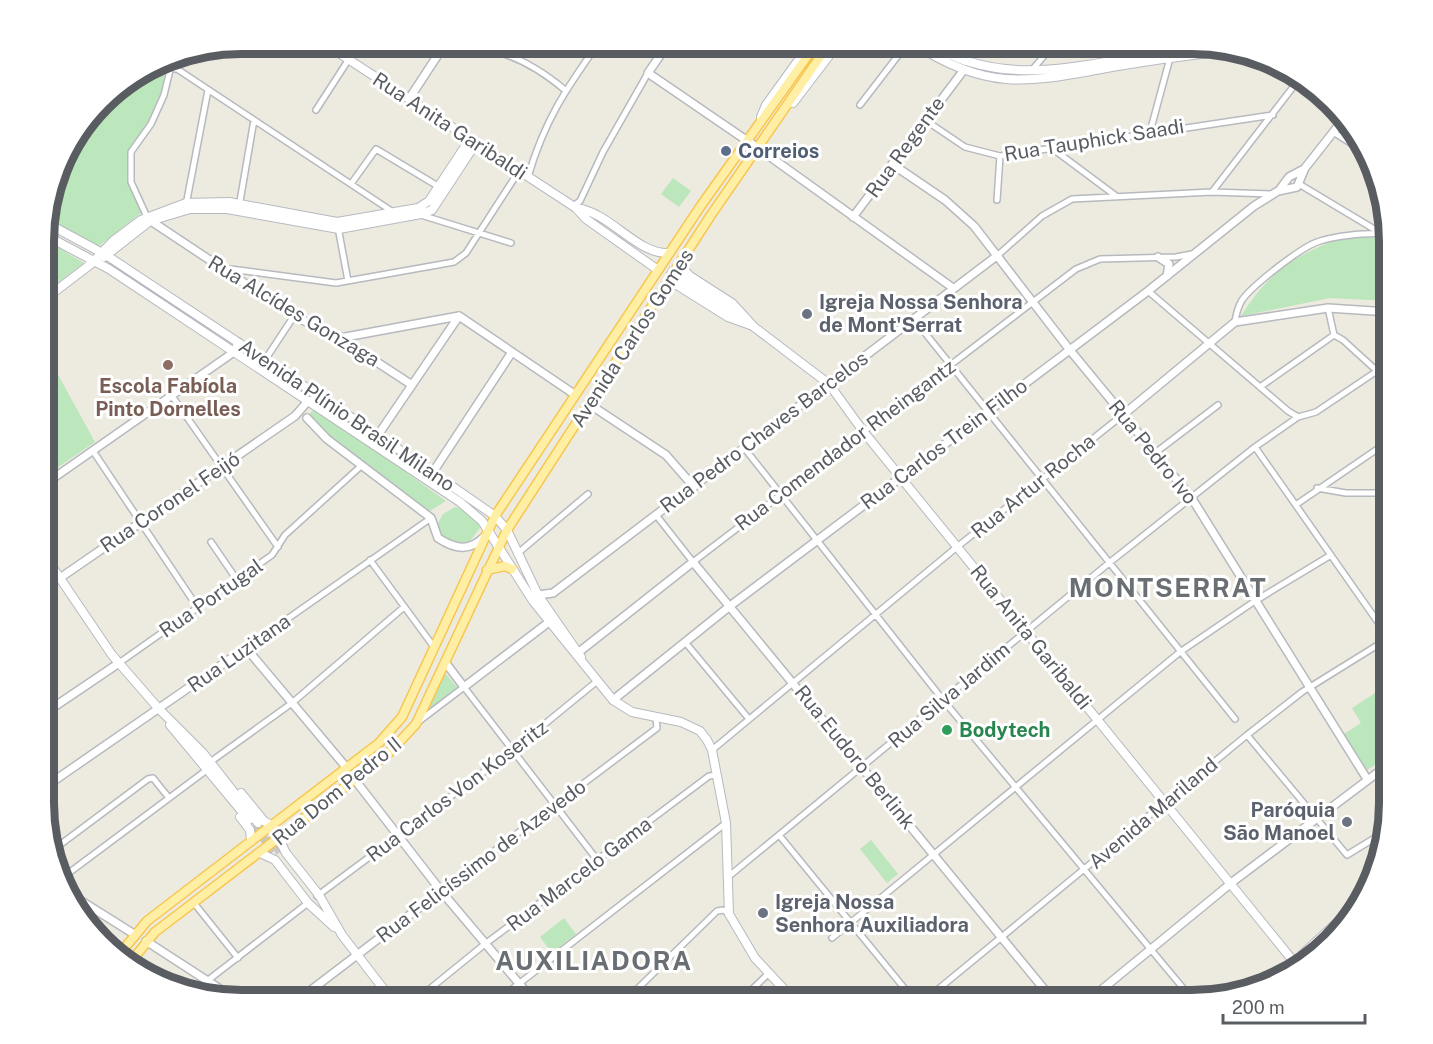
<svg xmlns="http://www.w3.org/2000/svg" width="1433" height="1044" font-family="'Public Sans',sans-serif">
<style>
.green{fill:#bce6bb}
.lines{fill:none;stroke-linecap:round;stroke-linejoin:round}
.secondary-tunnel{stroke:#c8c7c0;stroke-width:8;stroke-dasharray:8 4;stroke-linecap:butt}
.minor-casing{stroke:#b6b9be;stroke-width:8}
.tertiary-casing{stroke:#b6b9be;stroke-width:10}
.secondary-casing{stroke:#b6bac0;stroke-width:10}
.primary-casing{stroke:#f7c64f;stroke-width:11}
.minor{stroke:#fff;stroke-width:5}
.tertiary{stroke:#fff;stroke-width:7}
.secondary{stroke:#fff;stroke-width:8}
.primary{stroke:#ffefa4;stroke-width:8}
.service-dot{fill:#5c6f8a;stroke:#fff;stroke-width:2}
.worship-dot{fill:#6b7280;stroke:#fff;stroke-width:2}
.education-dot{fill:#8d6e63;stroke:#fff;stroke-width:2}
.leisure-dot{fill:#2e9e5b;stroke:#fff;stroke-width:2}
.labels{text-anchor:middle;stroke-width:6;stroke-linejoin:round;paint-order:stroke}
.street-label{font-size:20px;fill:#595d62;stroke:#fff}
.service-label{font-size:20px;font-weight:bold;fill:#4e5e75;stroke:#fff;text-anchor:start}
.worship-label{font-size:20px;font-weight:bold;fill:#5b616d;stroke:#fff;text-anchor:start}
.education-label{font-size:20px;font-weight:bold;fill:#785e54;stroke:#fff}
.leisure-label{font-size:20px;font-weight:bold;fill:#27864d;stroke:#fff;text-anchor:start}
.district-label{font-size:26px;font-weight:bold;letter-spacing:1.5px;fill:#6a6f74;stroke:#fff}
.rim{fill:none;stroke:#595d62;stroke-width:8}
</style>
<rect width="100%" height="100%" fill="#edeae0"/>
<!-- green -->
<path class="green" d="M161,64L166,67L161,92L147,123L128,151V183L141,213L99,246L45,218C48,195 94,105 112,92C127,81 145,73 161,64Z
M673,178L691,191L679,207L661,194Z
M1345,236L1379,238L1389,244V301L1330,298L1241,316C1271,269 1295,256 1345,236Z
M45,240L84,263L45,292Z
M45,351L95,442L45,476Z
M315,409L319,410L446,501L428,512L322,431L311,420L310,413Z
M455,507C464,507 478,519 480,528L470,541C456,544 443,540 436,527L443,514Z
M444,672L458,688L428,712L427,710Z
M1389,684V756L1367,770L1344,734L1361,723L1352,708Z
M871,840L898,874L887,883L860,849Z
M564,918L576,934L552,953L540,937Z"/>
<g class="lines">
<!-- secondary-tunnel -->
<path class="secondary-tunnel" d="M657,264L676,275
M254,826L276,855
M261,827L280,852"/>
<!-- minor casing -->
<g class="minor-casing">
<path id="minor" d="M771,44L803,54
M438,54C487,39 528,59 565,90
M165,61L393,212
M964,62L981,44
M175,69L184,53
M1032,70L1054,44
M860,105L907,44
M316,110L349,59
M925,120L965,147L1000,156L1273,115
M1150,132L1170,58
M1333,132L1369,155
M1053,149L1116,196
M61,168L82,128
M528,177C544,122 565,90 598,44
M351,184L376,149L441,188
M1299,184L1389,238
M1212,192L1300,78
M997,200L1000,156
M186,205L208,90
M573,206L580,201L603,152L648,73
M239,207L254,120
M421,215L511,243
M147,217L131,182V152L151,124L164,95L171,66
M338,227L348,281
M998,255L1042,216L1072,199L1212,192L1271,194
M223,268L336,283L454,262L466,253L519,171
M1148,291L1288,411L1298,417
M1328,308L1334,335L1343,340L1377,371
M913,318L1235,719
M1235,322C1236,314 1238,307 1242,300C1253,285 1302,246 1320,241C1342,234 1366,234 1389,233
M265,360L294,316
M1260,387L1334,335
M172,396L278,547
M1255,447L1389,638
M745,449L943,700L1193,1000
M93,451L198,608
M1155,453L1218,405
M1317,488L1346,493H1389
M1297,504L1389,441
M656,515L693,562L1076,269L1100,259L1176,257L1192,254
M211,542L237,580
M518,553L588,494
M370,560L434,647
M45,587L60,578
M685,642L749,719
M246,648L431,518
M119,663L272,555L285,535L361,466
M418,722L464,687L598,861
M1247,735L1347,855L1378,836L1384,840
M712,750L957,547L1124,414
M213,760L292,703L404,607
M779,835L914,1000
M53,850L148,779L153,778L169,798
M728,877L1109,563L1255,447L1298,417L1316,412L1377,371L1389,367
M62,878L208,769
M441,891L657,728L656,719
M317,896L513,750L596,682
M194,903L238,958
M1342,918L1360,903
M832,938L1180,652L1255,601L1331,555
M1271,982L1294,962
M198,994L207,981L308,903
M416,1000L485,944L709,776L717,775
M498,1000L726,823
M626,1000L717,911L723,910L729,914
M741,1000L768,974
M925,1000L1247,735L1302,692L1389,638"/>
</g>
<!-- tertiary casing -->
<g class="tertiary-casing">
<path id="tertiary" d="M668,44L648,73L746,140
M1114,59L1118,44
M409,99L445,44
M751,143L953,288
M892,164L945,200L974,226L1069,349L1191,497L1367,779
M1280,189L1289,177L1302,170
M853,217L963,71
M148,219L294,316L340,338L412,385
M1158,257L1169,264L1167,276
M459,316L574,394
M340,338L459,316
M589,404L666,455L694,487
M1124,414L1235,322L1328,308L1389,312
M307,418L327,439L431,518L438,538C455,549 469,552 484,537
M378,435L459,316
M433,472L512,352
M45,484L234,352L238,342
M60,578L295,416L308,401L321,397
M538,595L553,593L998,255
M579,652L693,562L1053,1000
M445,662L464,687L549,622
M613,700L730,606L1148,291L1254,206L1278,191L1297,187L1305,168L1342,121
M45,713L119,663
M355,780L441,891L533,1000
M45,787L246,648L346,767
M67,892L134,934
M146,941L237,1000
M298,1000L441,891
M1089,1000L1235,880L1389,764"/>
</g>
<!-- secondary casing -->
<g class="secondary-casing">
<path id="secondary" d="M325,44L576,208L586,219L658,270
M915,44C996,98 1042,78 1130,64C1163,58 1197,55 1230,50
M930,44C1013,96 1111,57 1199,44
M793,103L838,44
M761,117L766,105L810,44
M576,208C610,212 637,255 669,253
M45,222L106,255L378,435L495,516L507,530L538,595L581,657
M45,235L109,269L460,502L482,521L533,601L613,700L632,712L681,722L700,731L707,740L712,750L726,823L729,914L755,958L794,1000
M104,257L150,221L190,209H227L339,229L421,214L432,210L476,143
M681,261L683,269L690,276L732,303L754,327L829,384L863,431L1294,962L1342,918L1347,925
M676,275L743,319
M669,280L728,317L753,326
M45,299L91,264L113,241L141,220L186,203L229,202L337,222L418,208L429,201L470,139
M45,556L112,655L159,709L203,753L258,823
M170,725L249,820
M241,793L264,821L271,825
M240,817L250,830L251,841
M283,836L282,845L286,853L319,895L342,935L392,1000
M260,853L275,860L308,903L334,927"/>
</g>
<!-- primary casing -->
<g class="primary-casing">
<path id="primary" d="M487,570L505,566L512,569
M118,956L147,921L379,743L402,717L495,516L700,207L816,44
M129,964L155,932L388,754L416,724L507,530L711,215L829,44"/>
</g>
<!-- minor -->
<use href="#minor" class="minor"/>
<!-- tertiary -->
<use href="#tertiary" class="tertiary"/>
<!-- secondary -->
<use href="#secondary" class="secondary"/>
<!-- primary -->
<use href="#primary" class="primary"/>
</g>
<!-- markers -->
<circle class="service-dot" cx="726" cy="151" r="6"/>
<g class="worship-dot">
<circle cx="807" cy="314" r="6"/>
<circle cx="1347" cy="822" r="6"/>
<circle cx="763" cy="913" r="6"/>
</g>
<circle class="education-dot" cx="168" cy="365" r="6"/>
<circle class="leisure-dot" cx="947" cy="730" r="6"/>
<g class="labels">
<!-- street labels -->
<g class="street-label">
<text transform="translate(450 126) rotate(33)" y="7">Rua Anita Garibaldi</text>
<text transform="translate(1094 140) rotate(-9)" y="7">Rua Tauphick Saadi</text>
<text transform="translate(905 147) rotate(-54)" y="7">Rua Regente</text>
<text transform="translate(294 311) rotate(31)" y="7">Rua Alcídes Gonzaga</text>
<text transform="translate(632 338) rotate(-57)" y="7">Avenida Carlos Gomes</text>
<text transform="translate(347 415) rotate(34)" y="7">Avenida Plínio Brasil Milano</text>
<text transform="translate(764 432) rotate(-37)" y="7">Rua Pedro Chaves Barcelos</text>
<text transform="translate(944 444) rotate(-37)" y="7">Rua Carlos Trein Filho</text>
<text transform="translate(845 445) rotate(-37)" y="7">Rua Comendador Rheingantz</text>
<text transform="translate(1153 452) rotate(51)" y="7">Rua Pedro Ivo</text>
<text transform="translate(1033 486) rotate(-39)" y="7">Rua Artur Rocha</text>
<text transform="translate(170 502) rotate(-34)" y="7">Rua Coronel Feijó</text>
<text transform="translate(211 598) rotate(-35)" y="7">Rua Portugal</text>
<text transform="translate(1031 637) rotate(51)" y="7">Rua Anita Garibaldi</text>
<text transform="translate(239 653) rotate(-35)" y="7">Rua Luzitana</text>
<text transform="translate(949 695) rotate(-40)" y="7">Rua Silva Jardim</text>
<text transform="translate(855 757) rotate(51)" y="7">Rua Eudoro Berlink</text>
<text transform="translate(337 791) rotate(-39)" y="7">Rua Dom Pedro II</text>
<text transform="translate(457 791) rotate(-37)" y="7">Rua Carlos Von Koseritz</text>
<text transform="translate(1153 813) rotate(-40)" y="7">Avenida Mariland</text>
<text transform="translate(481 861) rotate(-37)" y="7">Rua Felicíssimo de Azevedo</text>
<text transform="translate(579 874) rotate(-37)" y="7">Rua Marcelo Gama</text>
</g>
<!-- service labels -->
<g class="service-label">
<text x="738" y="158">Correios</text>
</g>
<!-- worship labels -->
<g class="worship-label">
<text x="819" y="309">Igreja Nossa Senhora<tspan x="819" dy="23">de Mont'Serrat</tspan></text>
<text x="1335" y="817" text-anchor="end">Paróquia<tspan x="1335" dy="23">São Manoel</tspan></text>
<text x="775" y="909">Igreja Nossa<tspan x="775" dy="23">Senhora Auxiliadora</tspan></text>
</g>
<!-- education labels -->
<g class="education-label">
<text x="168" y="393">Escola Fabíola<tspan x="168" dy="23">Pinto Dornelles</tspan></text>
</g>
<!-- leisure labels -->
<g class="leisure-label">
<text x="959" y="737">Bodytech</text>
</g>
<!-- district labels -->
<g class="district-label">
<text x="1168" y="597">MONTSERRAT</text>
<text x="594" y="970">AUXILIADORA</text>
</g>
</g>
<!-- crop -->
<path d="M0 0H1433V1044H0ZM241 54H1192A187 187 0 0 1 1379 241V803A187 187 0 0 1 1192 990H241A187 187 0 0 1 54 803V241A187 187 0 0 1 241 54Z" fill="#fff" fill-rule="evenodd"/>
<path class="rim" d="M241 54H1192A187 187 0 0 1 1379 241V803A187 187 0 0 1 1192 990H241A187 187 0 0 1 54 803V241A187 187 0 0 1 241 54Z"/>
<!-- scale -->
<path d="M1223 1014v9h142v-9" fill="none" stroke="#595d62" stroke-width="3"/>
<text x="1232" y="1014" font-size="18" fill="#595d62" stroke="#ffffff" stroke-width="4.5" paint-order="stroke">200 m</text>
</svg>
